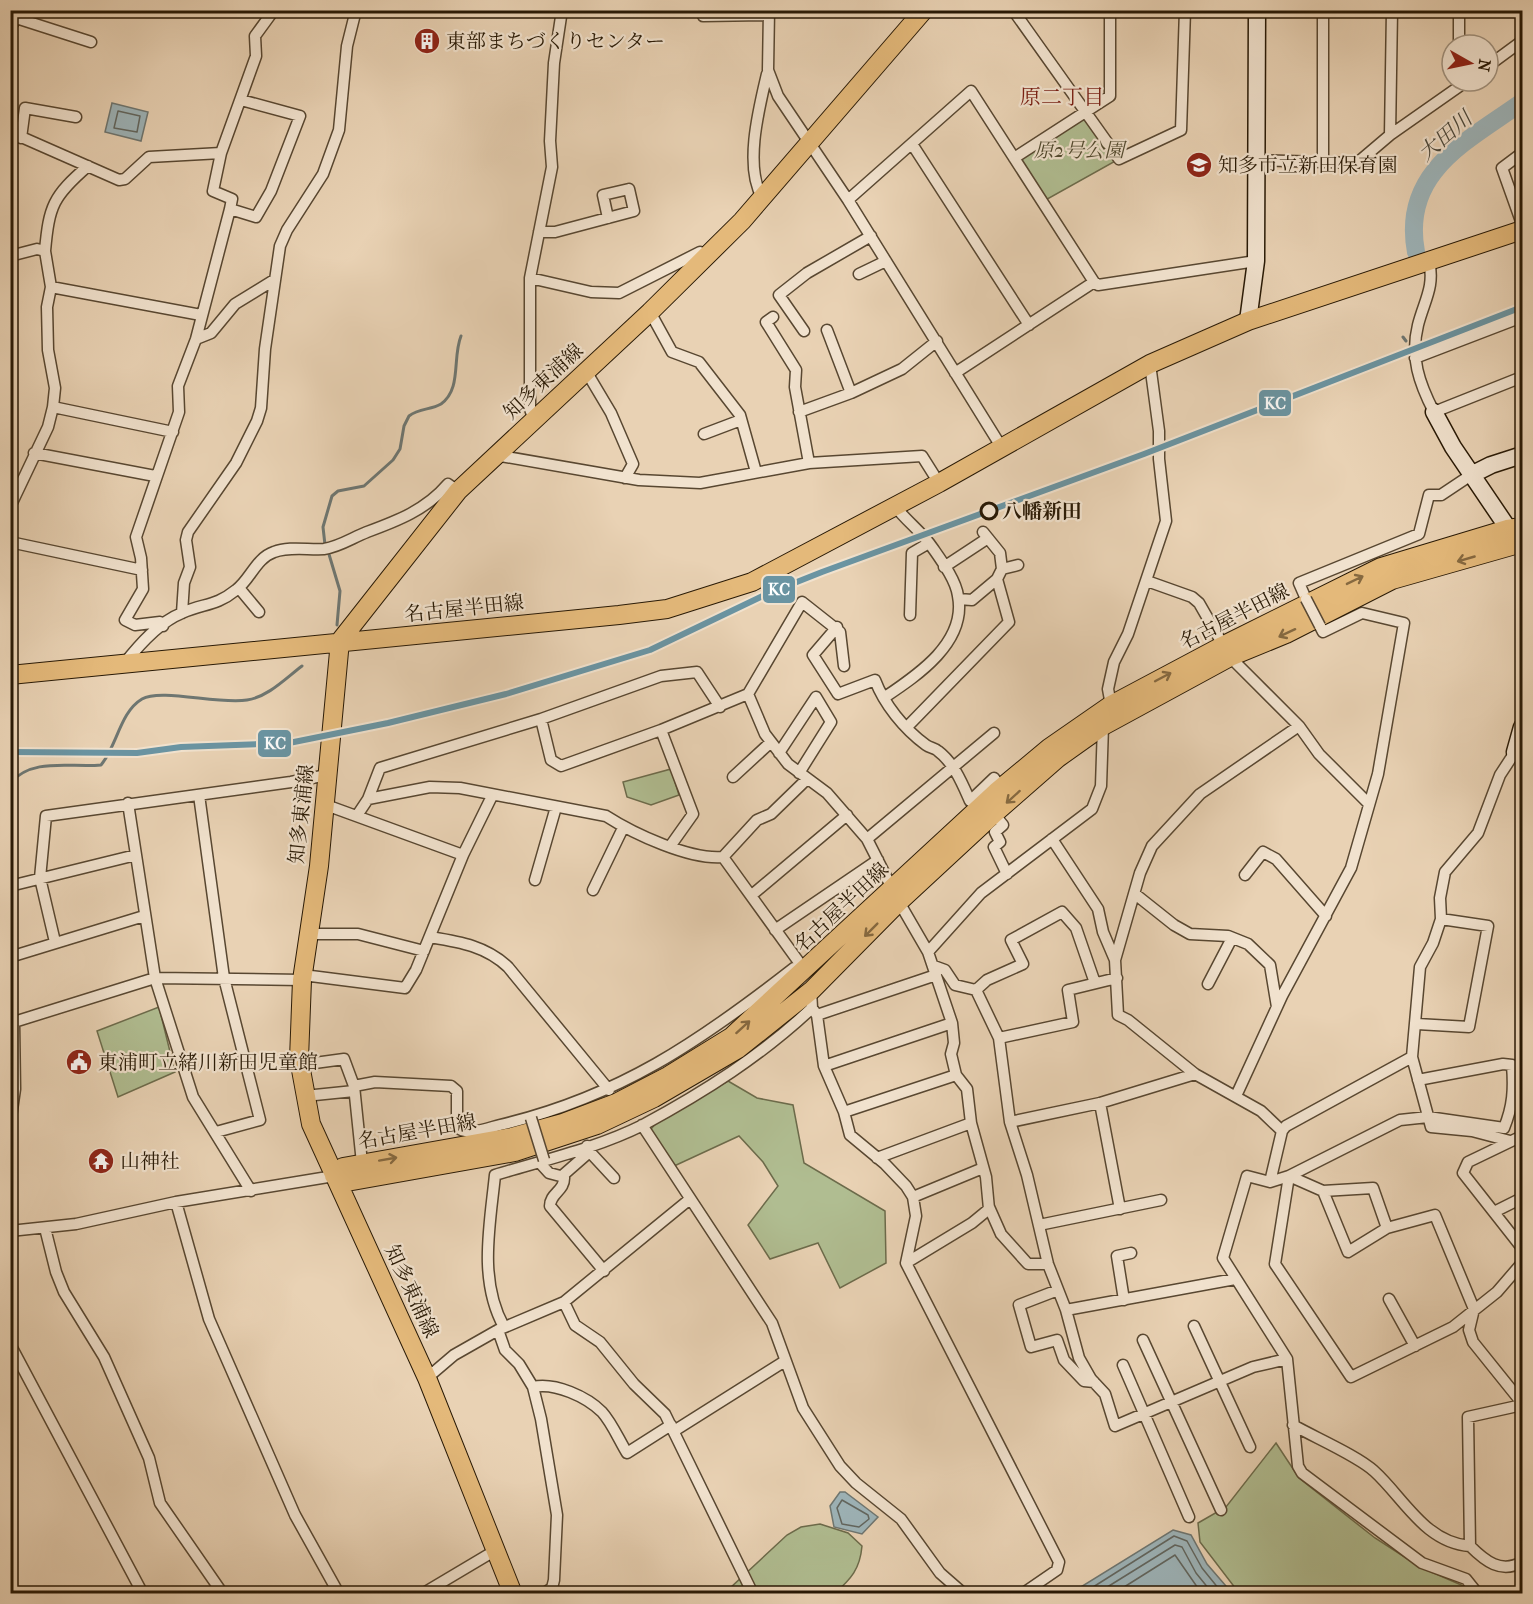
<svg xmlns="http://www.w3.org/2000/svg" width="1533" height="1604" font-family="'IM FELL French Canon','Noto Serif JP',serif">
<style>
.green{fill:#b0bd91;stroke:#6c6b4b;stroke-width:1.5}
.water{fill:#9db4b9;stroke:#6e7671;stroke-width:1.5}
.lines{fill:none;stroke-linecap:round;stroke-linejoin:round}
.shore{stroke:#62665f;stroke-width:1.5}
.stream{stroke:#6e7671;stroke-width:3}
.river{stroke:#9db4b9;stroke-width:18}
.street-casing{stroke:#584731;stroke-width:13}
.secondary-casing{stroke:#281905;stroke-width:19}
.primary-casing{stroke:#281905;stroke-width:20}
.street{stroke:#f1e2ce;stroke-width:10}
.secondary{stroke:#f1e2ce;stroke-width:16}
.primary{stroke:#e4b97a;stroke-width:18}
.street-bridge-casing{stroke:#584731;stroke-width:13;stroke-linecap:butt}
.street-bridge{stroke:#f1e2ce;stroke-width:10}
.rail-1-casing{stroke:#f1e2ce;stroke-width:10}
.rail-1{stroke:#6a94a2;stroke-width:6}
.oneway{stroke:#866940}
.stop-dot{fill:#f1e2ce;stroke:#281905;stroke-width:3}
.labels{text-anchor:middle;stroke-width:4.5;stroke-linejoin:round;paint-order:stroke}
.poi-label{font-size:20px;fill:#281905;stroke:#f1e2ce;text-anchor:start}
.park-label{font-size:20px;font-style:italic;fill:#514a2f;stroke:#f1e2ce}
.street-label{font-size:20px;fill:#281905;stroke:#f1e2ce}
.stop-label{font-size:20px;font-weight:bold;fill:#281905;stroke:#f1e2ce;text-anchor:start}
.neighbourhood-label{font-size:21px;fill:#7a1f14;stroke:#f1e2ce}
.water-label{font-size:21px;font-style:italic;fill:#4b483b;stroke:#f1e2ce}
.line-badge{stroke:#f1e2ce;stroke-width:2}
.badge-label{font-size:16px;text-anchor:middle;font-weight:bold;fill:#fff}
</style>
<rect width="100%" height="100%" fill="#e9d2b4"/>
<filter id="stains"><feTurbulence type="fractalNoise" baseFrequency=".00333" numOctaves="4"/><feColorMatrix values="0 0 0 0 .2 0 0 0 0 .09 0 0 0 0 .02 0 0 0 .5 -.17"/></filter>
<radialGradient id="worn" r=".72"><stop offset=".6" stop-color="#630" stop-opacity="0"/><stop offset="1" stop-color="#630" stop-opacity=".3"/></radialGradient>
<!-- green -->
<path class="green" d="M1087,113L1119,159L1042,202L1014,158Z
M671,769L679,795L651,805L627,797L623,782Z
M159,1007L175,1072L118,1097L97,1031Z
M728,1081L757,1098L793,1105L804,1163L885,1211L886,1263L840,1288L818,1243L770,1259L748,1225L778,1186L763,1162L739,1136L672,1167L649,1131L663,1116Z
M1276,1443L1299,1478L1375,1538L1420,1567L1466,1587L1471,1593H1239L1200,1542L1198,1523L1226,1507Z
M820,1524L848,1533L862,1546C860,1569 851,1579 835,1593L727,1594L728,1590L787,1535L801,1527Z"/>
<!-- water -->
<path class="water" d="M112,103L148,112L141,141L105,132Z
M840,1492H845L878,1517L862,1534L834,1527L830,1506Z
M1173,1530L1191,1535L1207,1564L1232,1593H1071Z"/>
<g class="lines">
<!-- shore -->
<path class="shore" d="M118,111L140,116L137,132L114,128Z
M842,1500L868,1515L869,1519L859,1527L842,1524L837,1508Z
M1082,1594L1174,1536L1187,1541L1202,1568L1223,1594
M1096,1594L1175,1545L1182,1547L1196,1573L1213,1594
M1113,1594L1175,1555L1202,1594"/>
<!-- stream -->
<path class="stream" d="M1403,337L1406,341
M325,545L323,527L332,496L338,491L364,486L393,460L400,449L404,426L409,416C419,408 431,410 441,404C462,389 452,358 461,336
M328,551L340,591L337,625
M10,783C33,757 70,768 101,765C117,746 120,712 142,699C161,688 219,705 247,700C268,697 286,678 302,666"/>
<!-- river -->
<path class="river" d="M1416,252C1401,172 1466,142 1522,102"/>
<!-- street casing -->
<g class="street-casing">
<path id="street" d="M769,10L768,70L778,96L848,200L1002,448
M1013,10L1119,159L1181,130L1185,10
M1459,10V45
M10,16L91,42
M703,16L769,15
M10,29L16,18
M1488,66L1522,41
M10,132L119,180L125,179L149,157L221,153
M1390,135L1392,10
M21,138L25,108L76,117
M912,144L1029,325
M1522,153L1502,168L1522,224
M1014,158L1110,96V10
M1255,160L1357,163L1390,135L1467,81
M1323,161V10
M762,197C744,166 759,108 767,74
M848,200L971,91L1094,282
M230,209L256,217L271,191L300,116L241,100
M539,232H555L634,211L629,189L603,195L608,218
M45,251C49,206 53,196 88,166
M10,256L37,249L45,251L51,287L47,307L48,350L55,388L53,407L48,427L10,507
M1429,261C1435,287 1424,301 1418,325C1410,357 1419,383 1434,412L1522,377
M859,274L886,261
M530,278L591,292L619,293L700,252L706,256
M51,287L201,315
M650,312L672,352L699,362L740,415L756,472
M773,317L766,322L796,370L795,387L809,463
M827,330L851,393
M804,331L779,295L807,273L871,236
M196,339L211,333L235,304L274,280
M1415,358L1522,317
M586,371L611,413L633,464L625,478
M955,373L1094,282L1098,285L1256,261
M53,407L173,432
M799,412L851,393L902,369L937,341
M534,420L530,409V278L552,167L550,141L554,63L562,10
M704,434L741,420
M34,453L155,476
M498,453L501,456L639,480L700,483L809,463L922,456L939,483
M983,532L1000,553L1002,569
M10,542L142,570
M944,567L988,538
M1147,581L1192,597L1199,603L1230,657L1299,726L1319,754L1369,804
M239,588L259,612
M959,599L972,600L997,579
M1306,599L1299,583L1419,534L1429,495H1441L1471,475
M182,613L184,583L190,567L186,540L188,532L236,463L257,421L261,408L265,349L280,246L287,230L323,174L339,130L347,46L356,10
M910,615L912,553L929,543
M163,626L160,622L135,625L125,620L143,589L141,558L136,537L179,412L178,386L196,339L230,209L232,199L213,191L221,153L256,56L255,36L274,10
M837,627L813,655L838,694L875,680C884,704 904,729 926,745C930,748 935,748 938,751C954,763 962,783 970,801L994,778L1002,788
M124,664C139,645 159,622 182,613C203,603 215,607 236,590C250,580 256,558 274,552C289,546 308,550 324,549C339,547 352,538 367,532C397,521 426,510 448,484L458,491
M748,694L802,602L840,632L844,666
M885,697C918,675 967,642 958,596C956,580 941,560 932,547C922,532 906,521 895,506
M1111,705L1108,689L1114,662L1128,634L1166,521L1159,459V431L1150,364
M541,719L551,760L561,766L661,730L748,694L765,734L788,764L827,793L867,839L899,902L928,952L952,1023L954,1043L951,1054L956,1075L967,1089L971,1123L986,1177L989,1209L972,1223L906,1263
M907,727L1009,622L997,579L1002,569L1018,565
M661,730L693,814L671,845
M779,753L816,697L831,722L799,773
M733,777L771,742
M199,795L224,978L260,1120L216,1132
M368,799L430,787L460,788L606,816C634,834 690,860 723,857L806,972
M128,803L155,978L193,1097L251,1191
M358,814L368,799L380,768L541,719L661,676L697,672L720,707
M994,814L1003,825L995,832L1000,842L994,847L1007,874
M867,839L994,733
M1052,839L1098,909L1103,932L1115,960L1118,1015L1128,1020L1195,1074L1261,1111L1282,1131
M463,855L492,796
M723,857L757,820L771,814L807,779
M1245,875L1263,852L1276,859L1326,916
M535,880L556,807
M10,886L136,855
M593,890L623,828
M753,894L847,815
M1135,894L1174,925L1190,934L1228,936L1248,944L1270,965L1277,1007
M775,930L878,860
M309,934H358L424,951
M430,937C460,942 486,946 508,967L609,1090
M55,942L40,878L46,816L291,782L327,775
M928,952L981,893L1092,809L1101,786L1103,726
M10,957L144,916
M1115,960L1140,873L1152,846L1200,794L1299,726
M934,966L945,970L955,985L976,990L999,1038L1010,1122L1027,1175L1048,1264L1066,1310L1079,1358L1091,1379L1105,1394L1115,1426L1253,1367L1287,1359
M303,975L405,988L416,970L463,855L326,805
M1208,984L1232,938
M811,990L812,1008L817,1015L824,1066L844,1112L850,1135L885,1164L906,1186L913,1197L916,1216L906,1263L1059,1562L1057,1570L1022,1594
M976,990L987,980L1023,964L1011,940L1062,912L1076,928L1095,983
M10,1012L14,1022L15,1089L10,1124
M817,1015L936,975
M14,1022L155,978L302,980
M1417,1024L1469,1027L1488,926L1441,919
M999,1038L1073,1022L1068,990L1117,978
M300,1065L344,1059L354,1086L375,1082L451,1086L457,1091V1127C466,1137 488,1128 500,1125C619,1097 699,1042 794,968
M824,1066L952,1023
M1418,1080L1503,1064L1512,1065C1514,1089 1513,1106 1504,1128L1428,1117L1400,1120L1289,1176L1270,1182L1247,1176L1223,1258L1287,1359L1298,1466L1302,1473L1422,1563L1466,1579L1478,1594
M354,1086L362,1163
M305,1096L354,1091
M1236,1096L1282,996L1351,868L1378,774L1404,623L1362,613L1323,632L1320,626
M1100,1103L1120,1209
M844,1112L956,1075
M1010,1122L1100,1103L1195,1074
M642,1125L772,1323L803,1408L840,1466L856,1483L901,1519L940,1573L964,1594
M1522,1136L1468,1162L1463,1173L1522,1248
M1510,1141L1472,1131L1431,1127L1412,1057L1420,967L1433,943L1441,919L1440,898L1445,872L1478,833L1500,775L1515,752
M588,1150L614,1178
M877,1158L971,1123
M539,1162L549,1173L564,1177C565,1191 550,1193 550,1206L604,1271
M562,1176L586,1155L587,1146
M1289,1176L1275,1264L1351,1377L1453,1327L1497,1292L1522,1263
M1289,1176L1323,1191L1373,1188L1387,1228L1435,1215L1474,1309L1469,1330L1473,1342L1522,1403
M1270,1182L1282,1131L1286,1126L1412,1057
M1323,1191L1348,1252L1387,1228
M913,1197L983,1168
M176,1202L209,1319L295,1515L339,1594
M989,1207L1001,1234L1028,1264H1048
M1494,1212L1522,1198
M1039,1225L1161,1200
M45,1228L56,1272L64,1292L104,1357L149,1458L160,1503L223,1594
M10,1231L76,1224L176,1202L334,1176
M1058,1290L1019,1305L1031,1347L1057,1340L1064,1360L1084,1381L1094,1382
M1389,1299L1415,1346
M1124,1300L1117,1256L1131,1253
M564,1302L575,1325L600,1342L634,1384L665,1414L753,1594
M1066,1310L1235,1279
M1194,1326L1250,1447
M504,1327C478,1280 490,1225 495,1175C544,1160 597,1148 643,1125C704,1092 761,1056 812,1008
M498,1330L505,1350L519,1364L533,1387L541,1419L557,1515L554,1580L552,1588L543,1594
M1143,1340L1221,1510
M10,1344L143,1594
M1123,1365L1189,1517
M427,1378L454,1355L498,1330L564,1302L690,1199
M533,1387C555,1382 587,1397 602,1412C612,1423 619,1440 627,1453L671,1425
M1522,1405L1468,1417L1470,1546C1485,1561 1501,1574 1522,1562
M1293,1425C1314,1437 1358,1456 1374,1471C1403,1497 1425,1543 1470,1546
M674,1431L785,1361
M422,1594L496,1550"/>
</g>
<!-- secondary casing -->
<g class="secondary-casing">
<path id="secondary" d="M1248,321L1256,261L1257,10
M1434,412L1453,447L1516,540
M1471,475L1491,465L1522,455
M1522,727L1515,752L1522,756"/>
</g>
<!-- primary casing -->
<g class="primary-casing">
<path id="primary" d="M1522,527L1507,529L1381,567L1222,646L1111,705L1049,748L996,792L731,1037L668,1076L616,1103L563,1123L512,1137L343,1167L334,1176L347,1182L515,1152L597,1125L654,1098L738,1049L812,990L899,902L994,814L1058,758L1103,726L1230,657L1286,634L1392,580L1522,543
M10,675L619,615L667,609L752,582L939,483L1150,364L1248,321L1522,230
M513,1594L427,1378L311,1124L299,1059L302,980L319,866L340,641L458,491L650,312L742,221L924,10"/>
</g>
<!-- street -->
<use href="#street" class="street"/>
<!-- secondary -->
<use href="#secondary" class="secondary"/>
<!-- primary -->
<use href="#primary" class="primary"/>
<!-- street-bridge casing -->
<g class="street-bridge-casing">
<path id="street-bridge" d="M1306,599L1320,626
M531,1118L544,1160"/>
</g>
<!-- street-bridge -->
<use href="#street-bridge" class="street-bridge"/>
<!-- rail-1 casing -->
<g class="rail-1-casing">
<path id="rail-1" d="M10,752L137,753L181,747L289,743L388,723L506,694L650,650L769,593L822,572L1144,454L1522,307"/>
</g>
<!-- rail-1 -->
<use href="#rail-1" class="rail-1"/>
</g>
<!-- one-way arrows -->
<defs><path id="oneway-shaft" d="M-6 0H5M1.5-3L5.5 0L1.5 3" fill="none" stroke-width="1.6" stroke-linecap="round" stroke-linejoin="round" transform="scale(1.5)"/></defs>
<g class="oneway">
<use href="#oneway-shaft" transform="translate(1466 559) rotate(164)"/>
<use href="#oneway-shaft" transform="translate(1355 580) rotate(-26)"/>
<use href="#oneway-shaft" transform="translate(1287 633) rotate(155)"/>
<use href="#oneway-shaft" transform="translate(1163 677) rotate(-28)"/>
<use href="#oneway-shaft" transform="translate(1013 797) rotate(138)"/>
<use href="#oneway-shaft" transform="translate(871 930) rotate(135)"/>
<use href="#oneway-shaft" transform="translate(743 1027) rotate(-42)"/>
<use href="#oneway-shaft" transform="translate(388 1159) rotate(-10)"/>
</g>
<!-- icons -->
<defs>
<g id="building-disc" transform="scale(1.35)"><circle r="9.5" fill="#8f2418" stroke="#f1e2ce"/><path d="M-4-6H4V6H1V3H-1V6H-4ZM-2.5-4.3h1.7v1.8h-1.7ZM.8-4.3h1.7v1.8H.8ZM-2.5-1h1.7V.8h-1.7ZM.8-1h1.7V.8H.8Z" fill="#fff"/></g>
<g id="school-disc" transform="scale(1.35)"><circle r="9.5" fill="#8f2418" stroke="#f1e2ce"/><path d="M0-5L7-2L0 1L-7-2ZM-4 1L0 2.5L4 1V4Q0 6-4 4Z" fill="#fff"/></g>
<g id="civic-disc" transform="scale(1.35)"><circle r="9.5" fill="#8f2418" stroke="#f1e2ce"/><path d="M-.6-6.5H3V-4.5H.6V-3L4-1V1h2V6H-6V1h2V-1L-.6-3ZM-1.2 2.5V6h2.4V2.5Z" fill="#fff"/></g>
<g id="temple-disc" transform="scale(1.35)"><circle r="9.5" fill="#8f2418" stroke="#f1e2ce"/><path d="M0-6L5-2H3V0L6.5 2.5H4V6H1.5V3h-3V6H-4V2.5H-6.5L-3 0V-2H-5Z" fill="#fff"/></g>
</defs>
<g fill-rule="evenodd">
<use href="#building-disc" x="427" y="41"/>
<use href="#school-disc" x="1199" y="165"/>
<use href="#civic-disc" x="79" y="1062"/>
<use href="#temple-disc" x="101" y="1161"/>
</g>
<!-- markers -->
<circle class="stop-dot" cx="989" cy="511" r="8"/>
<g class="labels">
<!-- poi labels -->
<g class="poi-label">
<text x="446" y="48">東部まちづくりセンター</text>
<text x="1218" y="172">知多市立新田保育園</text>
<text x="98" y="1069">東浦町立緒川新田児童館</text>
<text x="120" y="1168">山神社</text>
</g>
<!-- park labels -->
<g class="park-label">
<text x="1079" y="157">原2号公園</text>
</g>
<!-- street labels -->
<g class="street-label">
<text transform="translate(543 381) rotate(-43)" y="7">知多東浦線</text>
<text transform="translate(464 608) rotate(-6)" y="7">名古屋半田線</text>
<text transform="translate(1234 616) rotate(-27)" y="7">名古屋半田線</text>
<text transform="translate(301 814) rotate(-84)" y="7">知多東浦線</text>
<text transform="translate(841 907) rotate(-43)" y="7">名古屋半田線</text>
<text transform="translate(417 1131) rotate(-10)" y="7">名古屋半田線</text>
<text transform="translate(412 1291) rotate(65)" y="7">知多東浦線</text>
</g>
<!-- stop labels -->
<g class="stop-label">
<text x="1002" y="518">八幡新田</text>
</g>
<!-- neighbourhood labels -->
<g class="neighbourhood-label">
<text x="1062" y="104">原二丁目</text>
</g>
<!-- water labels -->
<g class="water-label">
<text transform="translate(1445 136) rotate(-41)" y="7">大田川</text>
</g>
</g>
<g class="line-badge">
<rect x="1258" y="389" width="34" height="28" rx="6" fill="#6a94a2"/>
<rect x="762" y="575" width="34" height="29" rx="6" fill="#6a94a2"/>
<rect x="257" y="729" width="35" height="29" rx="6" fill="#6a94a2"/>
</g>
<g class="badge-label">
<text x="1275" y="409">KC</text>
<text x="779" y="595">KC</text>
<text x="275" y="749">KC</text>
</g>
<!-- margin -->
<rect width="1533" height="1604" fill="none" stroke="#e9d2b4" stroke-width="36"/>
<rect x="12" y="12" width="1509" height="1580" fill="none" stroke="#281905" stroke-width="3"/>
<rect x="18" y="18" width="1497" height="1568" fill="none" stroke="#281905" stroke-width="1.5"/>
<!-- north arrow -->
<g transform="translate(1470 63) rotate(99)"><circle r="28" fill="#f1e2ce" stroke="#a1927e" stroke-width="1.5"/>
<path d="M0-4.5L10 22L0 15L-10 22Z" fill="#8f2418"/>
<text y="-9" font-size="16" font-weight="bold" text-anchor="middle" fill="#281905">N</text>
</g>
<rect width="100%" height="100%" filter="url(#stains)"/>
<rect width="100%" height="100%" fill="url(#worn)"/>
</svg>
